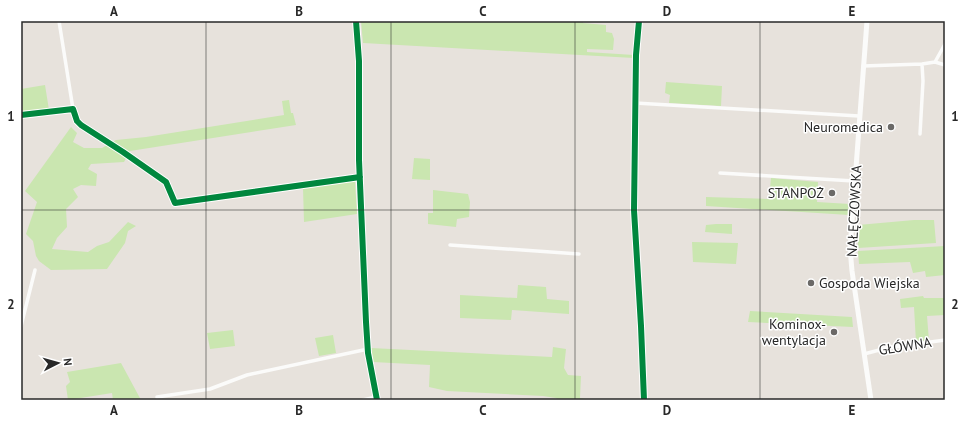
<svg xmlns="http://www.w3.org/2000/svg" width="966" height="421" font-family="'PT Sans',sans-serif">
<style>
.green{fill:#cae6b0}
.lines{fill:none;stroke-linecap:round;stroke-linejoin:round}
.street{stroke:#fbfbfa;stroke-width:3.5}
.secondary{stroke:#fbfbfa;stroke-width:5}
.cycleway-casing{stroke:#fff;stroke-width:8}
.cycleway{stroke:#00873e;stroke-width:6}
.grid{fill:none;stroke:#282828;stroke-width:1;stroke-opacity:0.55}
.poi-dot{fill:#6b6967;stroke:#fff;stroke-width:1.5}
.labels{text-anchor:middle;stroke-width:3;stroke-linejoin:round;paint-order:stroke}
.poi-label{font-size:14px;fill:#282828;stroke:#fff;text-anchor:end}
.street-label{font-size:14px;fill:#282828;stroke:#fff}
.neatline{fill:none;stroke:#282828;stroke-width:1.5}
.grid-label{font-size:13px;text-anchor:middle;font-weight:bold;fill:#282828}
</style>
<rect width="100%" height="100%" fill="#e7e2dc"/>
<!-- green -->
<path class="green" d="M361,21H583V23L606,25V32L612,33L614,39L613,50L587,49V52L634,55V58L363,43Z
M666,82L722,86L721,106L669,103L670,95L665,93Z
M45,85L49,110L21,115V89Z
M289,100L291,113H293L296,125L130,151L124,162L91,164L88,169L97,174L96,186L81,185L73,189L78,197L66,209L67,227L57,238L52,249L88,252L97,246L109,242L128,222L136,226L128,231L125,243L107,269L51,270L39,261L36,256L33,241L26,234L37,202L25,191L71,127L77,133L73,142L84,148H102L116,140L146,137L284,115L282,101Z
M414,158L430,159V180L412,179Z
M771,178L818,182L817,202L850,204L849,215L706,206V197L769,199Z
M355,181L357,214L304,222L303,188Z
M433,190L468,194L470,202L469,217L457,219L456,227L428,224V213H433Z
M914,220H934L936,243L858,248V225Z
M716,224H732V234L705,232L706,225Z
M692,242L738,243L736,264L693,262Z
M945,246V275L926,277L925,271L913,273L910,262L859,264L858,251Z
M518,285L546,287L547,299L569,301V314L512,310L511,320L460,318V295L517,298Z
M923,296L924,298H945V315L927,316L929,341L916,342L914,307L901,308L900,299Z
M750,311L852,317L853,327L748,322Z
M233,330L235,346L210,349L207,333Z
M333,335L336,353L319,356L315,338Z
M553,347L566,349L564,368L568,375L581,376L580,398L591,400H558L556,398L543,396L447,391L429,387L430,365L373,362L371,348L552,357Z
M121,363L141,400H113L112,393L68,400L66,386L70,382L67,372Z"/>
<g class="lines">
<!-- street -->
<path class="street" d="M59,21L73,109
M639,21L636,55L634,210L641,326L644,400
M935,62L945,44
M863,66L922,64L935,62L945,65
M635,103L859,116
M21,115L73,109L77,121L81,125L123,152L166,182L175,203L360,177
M920,134L923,81L922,64
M720,173L854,181
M450,245L579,254
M21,326L35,270
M864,354L887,348L945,340
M157,397L210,389L247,375L368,349
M363,400L376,397"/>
<!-- secondary -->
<path class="secondary" d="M356,21L359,61V160L366,322L368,353L377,400
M867,21L850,248L852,271L871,400"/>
<!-- cycleway casing -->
<g class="cycleway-casing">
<path id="cycleway" d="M356,21L359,61V160L366,322L368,353L377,400
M639,21L636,55L634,210L641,326L644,400
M21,115L73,109L77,121L81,125L123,152L166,182L175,203L360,177"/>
</g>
<!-- cycleway -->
<use href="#cycleway" class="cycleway"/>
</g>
<!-- grid -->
<path class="grid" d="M206,21V400M391,21V400M575,21V400M760,21V400M21,210H945"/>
<!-- markers -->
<g class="poi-dot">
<circle cx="891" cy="127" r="4"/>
<circle cx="832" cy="193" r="4"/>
<circle cx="811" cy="283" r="4"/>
<circle cx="834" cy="332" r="4"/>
</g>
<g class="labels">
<!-- poi labels -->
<g class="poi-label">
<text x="883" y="132">Neuromedica</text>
<text x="824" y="198">STANPOŻ</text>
<text x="819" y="288" text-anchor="start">Gospoda Wiejska</text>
<text x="826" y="329">Kominox-<tspan x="826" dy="16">wentylacja</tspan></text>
</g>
<!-- street labels -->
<g class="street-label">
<text transform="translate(854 211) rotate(-87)" y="5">NAŁĘCZOWSKA</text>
<text transform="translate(905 346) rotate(-9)" y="5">GŁÓWNA</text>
</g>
</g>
<!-- border -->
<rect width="966" height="421" fill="none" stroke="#ffffff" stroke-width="44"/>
<!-- north arrow -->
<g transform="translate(58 363) rotate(84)" stroke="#ffffff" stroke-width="3" paint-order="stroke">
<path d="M0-3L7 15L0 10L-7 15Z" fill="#282828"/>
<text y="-6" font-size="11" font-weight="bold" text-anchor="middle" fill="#282828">N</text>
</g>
<rect x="22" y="22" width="922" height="377" class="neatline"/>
<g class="grid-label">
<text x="114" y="16">A</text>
<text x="299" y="16">B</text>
<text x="483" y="16">C</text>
<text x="667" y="16">D</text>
<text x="852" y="16">E</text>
<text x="11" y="121">1</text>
<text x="955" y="121">1</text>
<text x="11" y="309">2</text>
<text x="955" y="309">2</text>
<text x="114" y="415">A</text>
<text x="299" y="415">B</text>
<text x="483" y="415">C</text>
<text x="667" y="415">D</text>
<text x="852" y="415">E</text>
</g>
</svg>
